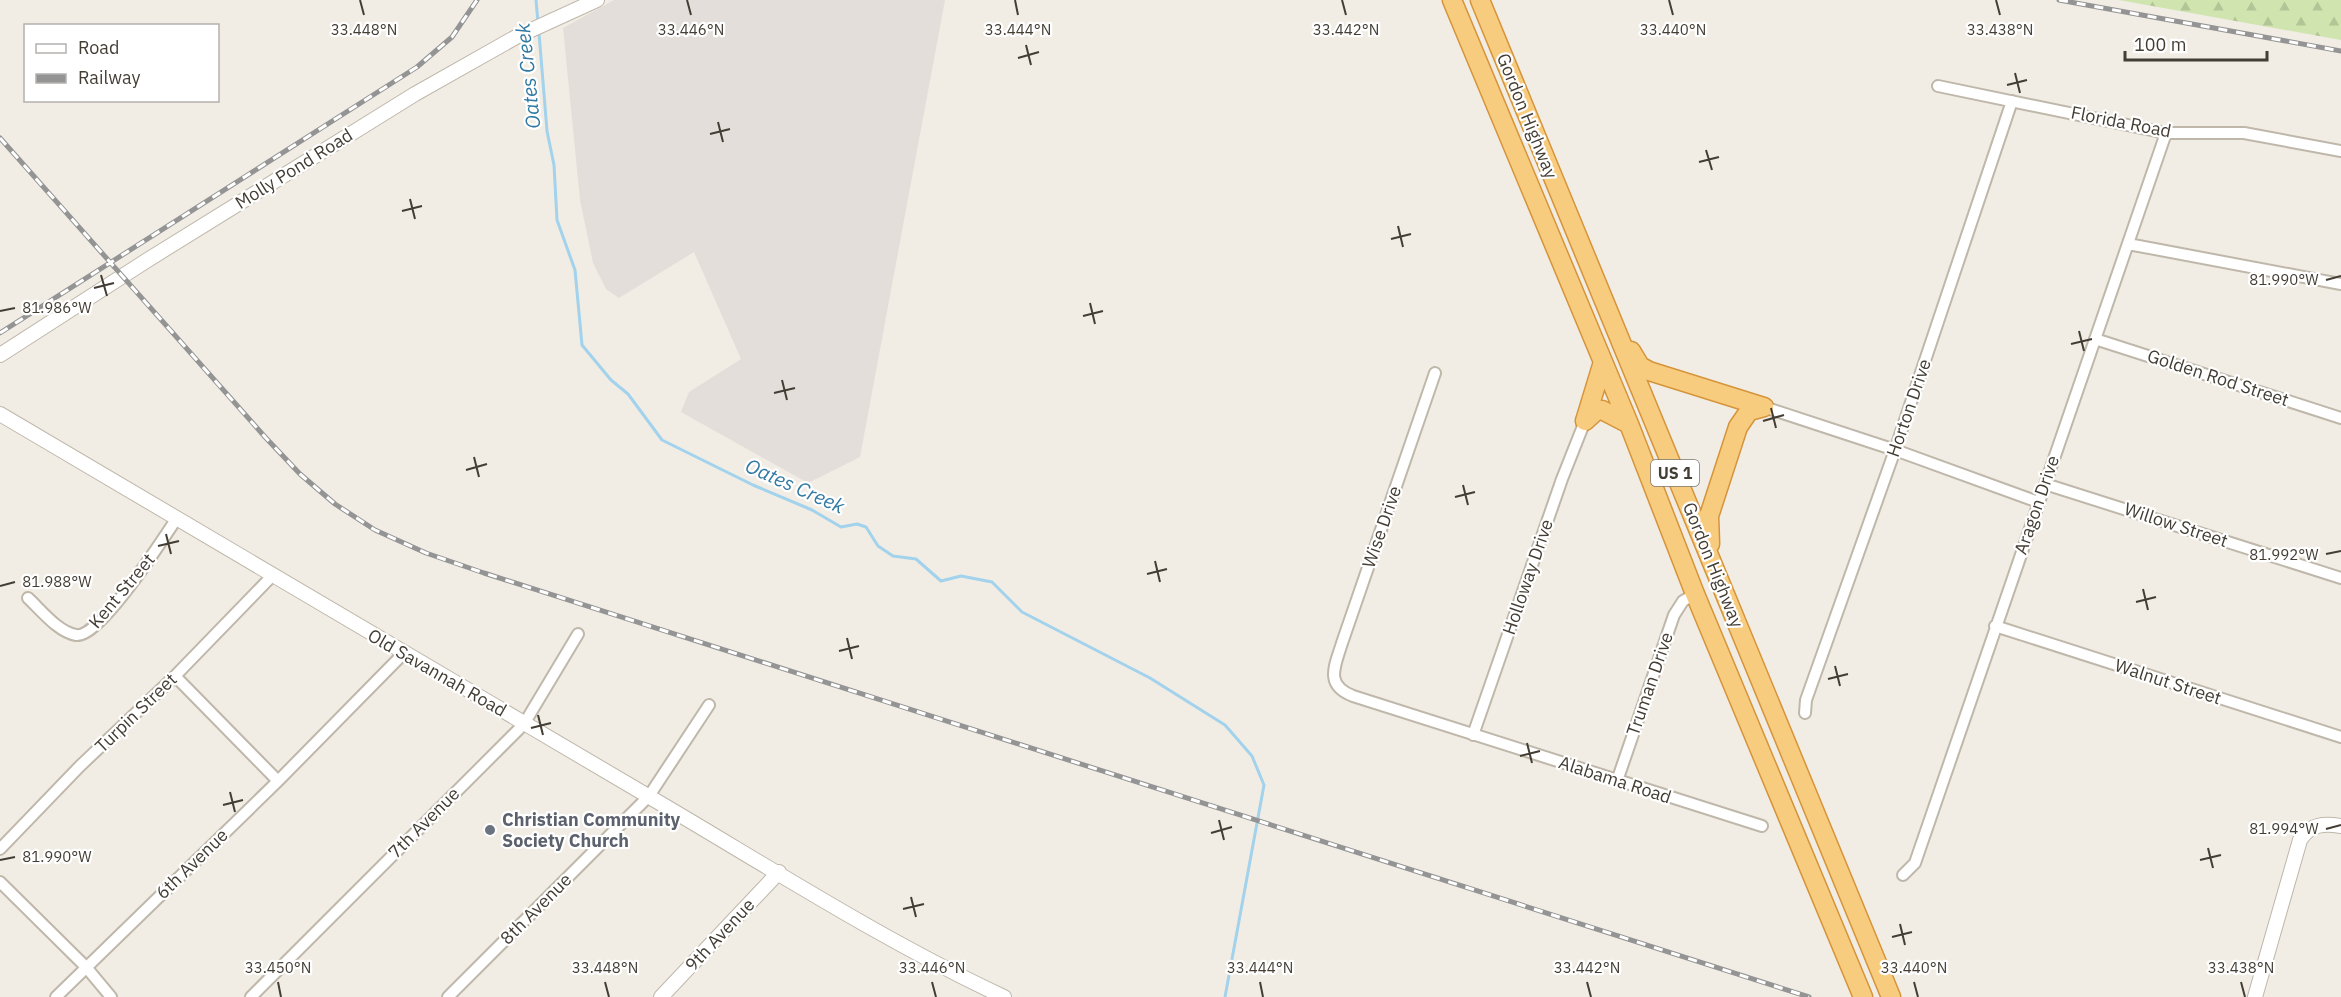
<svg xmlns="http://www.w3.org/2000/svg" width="2341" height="997" font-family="'IBM Plex Sans',sans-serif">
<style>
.industrial{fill:#e3ded9}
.forest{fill:url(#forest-firs)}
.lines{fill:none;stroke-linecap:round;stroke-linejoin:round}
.stream{stroke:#a2d2ec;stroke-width:3}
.minor-casing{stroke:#bfb7aa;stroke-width:14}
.tertiary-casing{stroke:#bfb7aa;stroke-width:16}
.trunk-casing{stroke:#d6943a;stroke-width:21}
.minor{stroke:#fff;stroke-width:10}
.tertiary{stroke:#fff;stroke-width:14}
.trunk{stroke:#f8cc7f;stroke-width:18}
.rail-casing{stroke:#949494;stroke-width:5}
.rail{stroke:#fff;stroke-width:3;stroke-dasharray:9;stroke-linecap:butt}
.ticks{fill:none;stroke:#433d34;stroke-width:2}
.worship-dot{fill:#6b7280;stroke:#fff;stroke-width:2}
.labels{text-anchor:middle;stroke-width:4.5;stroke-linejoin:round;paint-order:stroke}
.shield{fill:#fff;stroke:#7b7771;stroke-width:1.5}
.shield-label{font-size:16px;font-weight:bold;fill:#433d34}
.street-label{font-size:18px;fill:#433d34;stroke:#fff}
.worship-label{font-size:18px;font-weight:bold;fill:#5b616d;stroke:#fff;text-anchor:start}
.water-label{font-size:20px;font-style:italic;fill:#3179a2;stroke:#fff}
.ticks-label{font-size:15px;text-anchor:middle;fill:#433d34;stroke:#fff;stroke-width:4.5;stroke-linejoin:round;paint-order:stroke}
</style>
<defs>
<pattern id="forest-firs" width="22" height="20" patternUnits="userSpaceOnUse" patternTransform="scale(1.5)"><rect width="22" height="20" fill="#cfe4ae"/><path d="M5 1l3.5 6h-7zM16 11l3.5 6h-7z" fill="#b3c496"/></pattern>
</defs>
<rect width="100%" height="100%" fill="#f1ede4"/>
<!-- industrial -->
<path class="industrial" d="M614,0H945L860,457L808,483L681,412L689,392L741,359L694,252L619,298L606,289L593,263L580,200L563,28Z"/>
<!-- forest -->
<path class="forest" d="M2119,0H2341V40Z"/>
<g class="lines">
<!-- stream -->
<path class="stream" d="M536,0L538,23
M539,33L547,131L554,165L557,220L575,270L582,345L611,380L628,394L662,440L753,485L812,510L841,527L857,524L866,527L878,546L893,556L916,559L941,581L961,576L992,582L1022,612L1150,678L1225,725L1252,756L1264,785L1225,997"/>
<!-- minor casing -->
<g class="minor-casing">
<path id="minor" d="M1938,86L2166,133H2244L2341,151
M2128,244L2341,284
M2095,339L2341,418
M1435,373L1342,643C1335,666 1324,685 1353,696L1762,826
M1764,407L1895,450L2038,502
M2045,484L2341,578
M28,598C41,610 58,632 76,635C99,639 163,539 177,518
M1995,626L2341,737
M175,676L278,781
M1805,713L1806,700L1895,450L2012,101
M1473,735L1562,479L1585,421
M1617,781L1674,615L1683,601L1695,594
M0,849L80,766L175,676L272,576
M1903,875L1915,863L2166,133
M0,882L86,967L111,997
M56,997L278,781L403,654
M251,997L524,724L578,634
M448,997L649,796L709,705"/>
</g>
<!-- tertiary casing -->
<g class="tertiary-casing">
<path id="tertiary" d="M0,355L146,261L415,94L516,37L597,0
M0,414C218,543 435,672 653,799C769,867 882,940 1004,997
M661,997L779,872
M2255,997L2300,840C2310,824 2324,823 2341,826"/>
</g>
<!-- trunk casing -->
<g class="trunk-casing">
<path id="trunk" d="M1452,0L1629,424L1695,594L1863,997
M1480,0L1891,997
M1631,351L1640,366L1649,371L1764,407
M1585,421L1603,362
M1585,421L1597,410H1602L1629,424
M1710,544L1709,516L1738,427L1749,411L1764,407"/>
</g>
<!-- minor -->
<use href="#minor" class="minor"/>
<!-- tertiary -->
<use href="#tertiary" class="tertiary"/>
<!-- trunk -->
<use href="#trunk" class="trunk"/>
<!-- rail casing -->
<g class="rail-casing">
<path id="rail" d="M2059,0L2341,51
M0,138L265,437L300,474L335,504L375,530L426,553L484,573L1809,997
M0,333L417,67L452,37L477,0"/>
</g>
<!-- rail -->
<use href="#rail" class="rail"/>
</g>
<!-- ticks -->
<path class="ticks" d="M360,0L364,15M687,0L691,15M1015,0L1018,15M1342,0L1346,15M1669,0L1673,15M1996,0L2000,15M1026,45L1031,65M1018,58L1039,52M2015,73L2020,93M2007,85L2027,80M718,122L723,142M710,134L730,129M1706,150L1712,170M1699,162L1719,157M410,199L415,219M402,211L422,206M1398,226L1403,247M1391,239L1411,234M101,275L107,296M2326,280L2341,276M94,288L114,283M1090,303L1095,324M0,311L15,308M1083,316L1103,311M2079,331L2084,351M2071,344L2092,339M782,380L787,400M774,393L795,388M1771,408L1776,428M1763,421L1784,415M474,457L479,477M466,470L487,464M1463,485L1468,505M1455,497L1475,492M166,534L171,554M158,546L179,541M2326,554L2341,551M1155,561L1160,582M1147,574L1167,569M0,586L15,582M2143,589L2148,610M2136,602L2156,597M847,638L852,659M839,651L859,646M1835,666L1840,686M1828,679L1848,674M538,715L543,735M531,728L551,723M1527,743L1532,763M1520,756L1540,751M230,792L235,812M223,805L243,800M1219,820L1224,840M2326,829L2341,825M1211,833L1232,827M2208,848L2213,868M0,860L15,857M2200,860L2221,855M911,897L916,917M903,909L924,904M1900,924L1905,945M1892,937L1912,932M278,982L281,997M605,982L609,997M932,982L936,997M1260,982L1263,997M1587,982L1591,997M1914,982L1918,997M2241,982L2245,997"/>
<!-- markers -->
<circle class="worship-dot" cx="490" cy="830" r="6"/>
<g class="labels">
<!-- shield labels -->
<rect class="shield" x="1651" y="460" width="48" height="26" rx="4.5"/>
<g class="shield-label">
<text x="1675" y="479">US 1</text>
</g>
<!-- street labels -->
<g class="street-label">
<text transform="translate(1527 116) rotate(68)" y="6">Gordon Highway</text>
<text transform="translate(2121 122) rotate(11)" y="6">Florida Road</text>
<text transform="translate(294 169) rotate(-32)" y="6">Molly Pond Road</text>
<text transform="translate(2218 378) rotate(18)" y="6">Golden Rod Street</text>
<text transform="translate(1909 408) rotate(-71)" y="6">Horton Drive</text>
<text transform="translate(2037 505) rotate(-71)" y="6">Aragon Drive</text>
<text transform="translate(2176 525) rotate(18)" y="6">Willow Street</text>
<text transform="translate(1382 527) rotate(-71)" y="6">Wise Drive</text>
<text transform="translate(1713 565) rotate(68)" y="6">Gordon Highway</text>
<text transform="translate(1528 577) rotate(-71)" y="6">Holloway Drive</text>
<text transform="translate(122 591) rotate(-50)" y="6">Kent Street</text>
<text transform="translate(437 673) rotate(30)" y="6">Old Savannah Road</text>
<text transform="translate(2168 682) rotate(18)" y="6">Walnut Street</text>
<text transform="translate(1650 684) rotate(-71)" y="6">Truman Drive</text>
<text transform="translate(136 713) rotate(-44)" y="6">Turpin Street</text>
<text transform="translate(1615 780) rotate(18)" y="6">Alabama Road</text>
<text transform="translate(424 823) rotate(-45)" y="6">7th Avenue</text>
<text transform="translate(192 864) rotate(-44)" y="6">6th Avenue</text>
<text transform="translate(536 909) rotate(-45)" y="6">8th Avenue</text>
<text transform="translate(720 935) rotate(-47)" y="6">9th Avenue</text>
</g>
<!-- worship labels -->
<g class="worship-label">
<text x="502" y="826">Christian Community<tspan x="502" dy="21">Society Church</tspan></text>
</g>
<!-- water labels -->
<g class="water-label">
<text transform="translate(528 76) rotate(-96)" y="7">Oates Creek</text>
<text transform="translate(795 486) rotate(24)" y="7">Oates Creek</text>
</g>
</g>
<g class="ticks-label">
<text x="364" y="35">33.448°N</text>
<text x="691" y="35">33.446°N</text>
<text x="1018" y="35">33.444°N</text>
<text x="1346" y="35">33.442°N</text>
<text x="1673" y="35">33.440°N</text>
<text x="2000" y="35">33.438°N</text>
<text x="2284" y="285">81.990°W</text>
<text x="57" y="313">81.986°W</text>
<text x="2284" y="560">81.992°W</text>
<text x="57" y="587">81.988°W</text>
<text x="2284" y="834">81.994°W</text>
<text x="57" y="862">81.990°W</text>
<text x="278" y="973">33.450°N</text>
<text x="605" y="973">33.448°N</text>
<text x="932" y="973">33.446°N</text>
<text x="1260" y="973">33.444°N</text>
<text x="1587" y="973">33.442°N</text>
<text x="1914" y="973">33.440°N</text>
<text x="2241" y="973">33.438°N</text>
</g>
<!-- legend -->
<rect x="24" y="24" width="195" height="78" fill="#ffffff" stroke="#b4b1ae" stroke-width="1.5"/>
<rect x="36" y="44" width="30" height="9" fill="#ffffff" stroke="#b4b1ae" stroke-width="1.5"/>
<text x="78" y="54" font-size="18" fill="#433d34">Road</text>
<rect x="36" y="74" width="30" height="9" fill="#949494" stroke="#b4b1ae" stroke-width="1.5"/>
<text x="78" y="84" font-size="18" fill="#433d34">Railway</text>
<!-- scale -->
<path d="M2125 51v9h142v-9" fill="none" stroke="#433d34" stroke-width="3"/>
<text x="2134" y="51" font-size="18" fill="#433d34" stroke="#ffffff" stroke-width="4.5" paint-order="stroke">100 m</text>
</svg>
